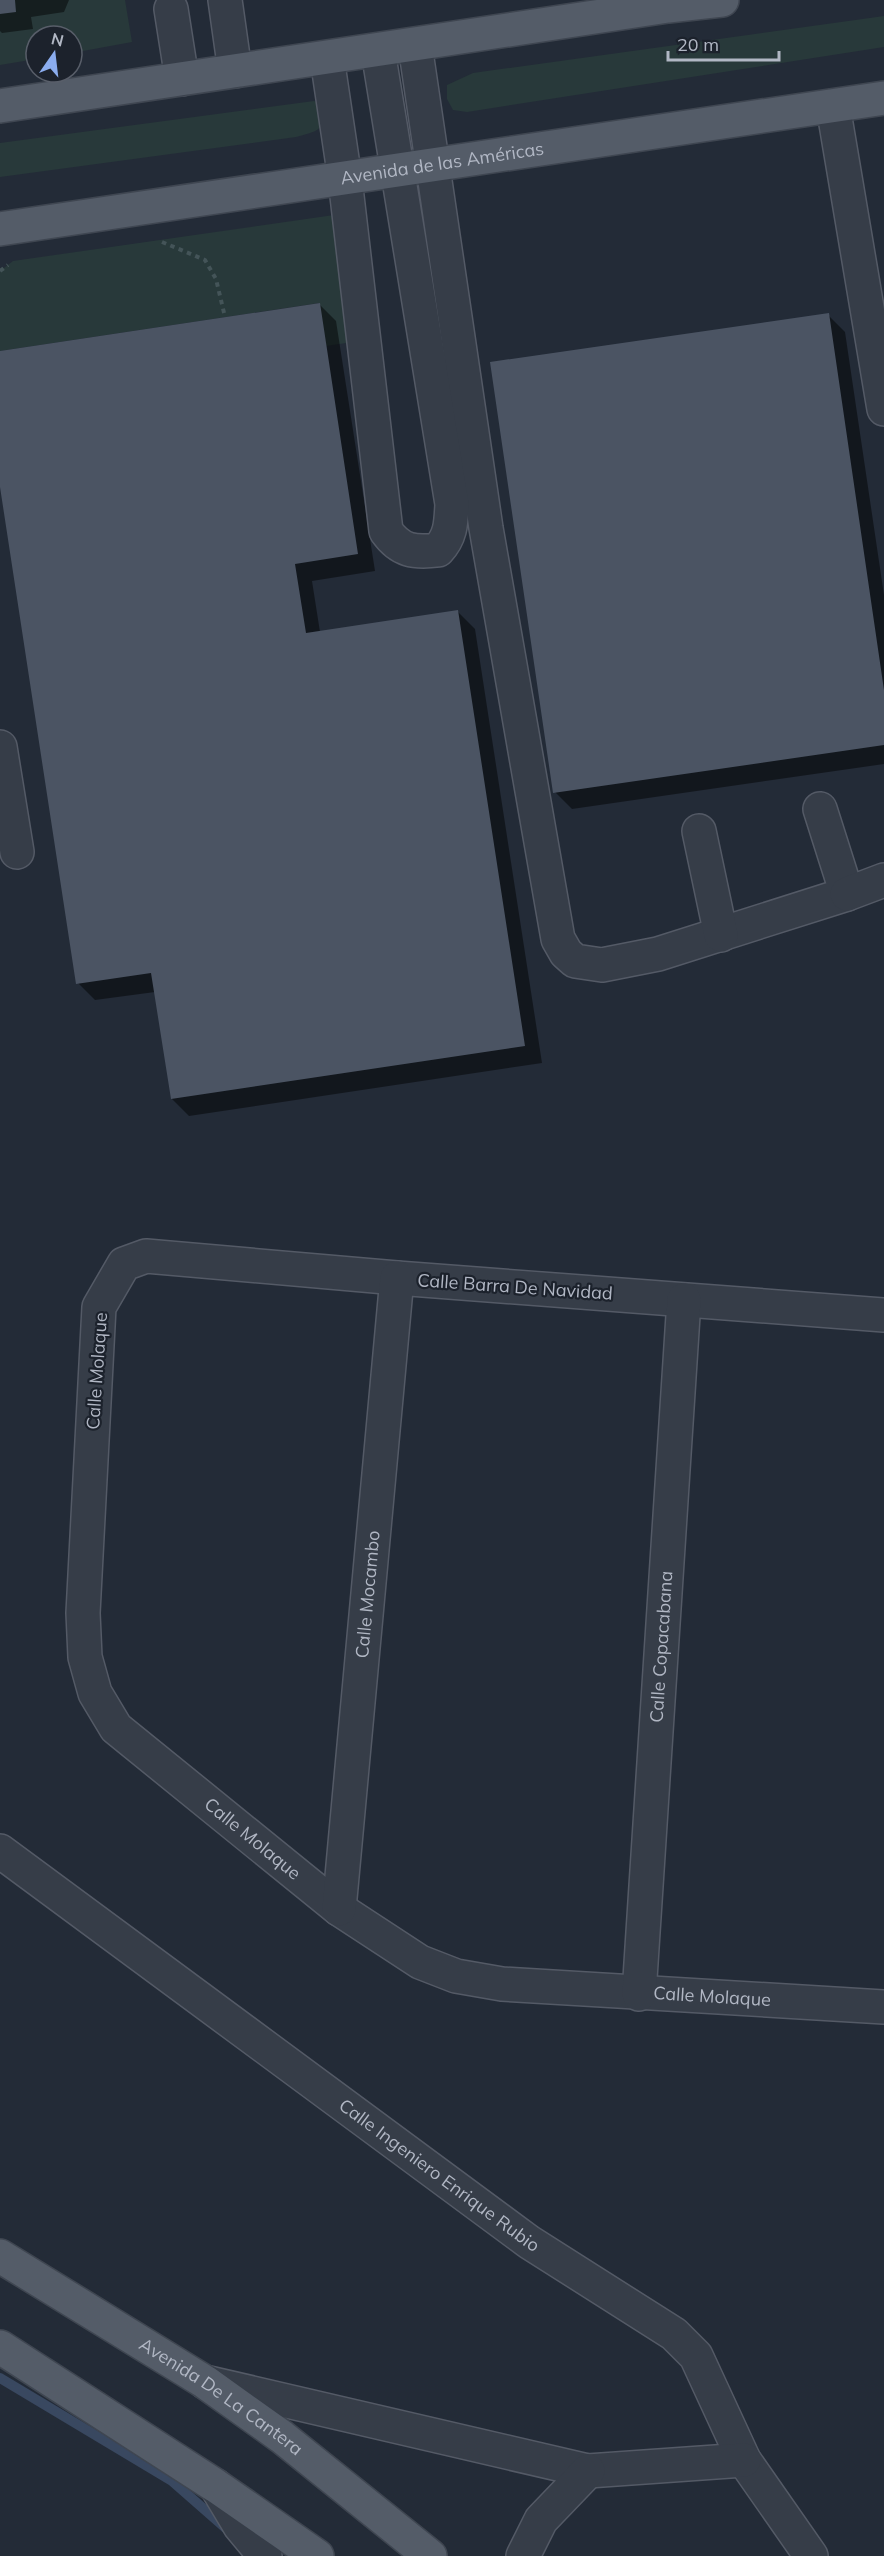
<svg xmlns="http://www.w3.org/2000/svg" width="884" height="2556" font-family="Mulish,sans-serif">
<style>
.green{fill:#28393a}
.shadow{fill:#0007}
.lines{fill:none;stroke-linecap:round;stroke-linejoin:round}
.stream{stroke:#394860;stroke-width:10}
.building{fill:#4b5463}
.minor-casing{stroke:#545a66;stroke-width:36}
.major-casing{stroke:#3f4651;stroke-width:36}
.path{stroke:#445458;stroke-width:4;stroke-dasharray:4.5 4.5;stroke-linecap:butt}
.minor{stroke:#363d48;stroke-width:33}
.major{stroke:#545c68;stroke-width:33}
.labels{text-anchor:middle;stroke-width:4.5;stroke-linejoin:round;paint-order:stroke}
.street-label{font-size:18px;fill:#b1b7c4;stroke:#1c222c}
</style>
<rect width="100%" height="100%" fill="#232b37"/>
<!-- green -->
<path class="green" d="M0,0H125L132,42L72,53V36H36V59L0,65Z
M884,16V47L467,112L453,110L447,99V85L473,73Z
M314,101L323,105C324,132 320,130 296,137L0,177V143Z
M334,215L353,342L326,346L319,303L0,351V271L13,261Z"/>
<!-- shadow -->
<path class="shadow" d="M0,0H69L64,12L31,17L33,29L2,33L0,31Z
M319,304L336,321L375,571L312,581L320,632L458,612L475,629L542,1063L189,1116L172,1099L155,992L95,1000L78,983L0,477V352Z
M828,315L845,332L884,595V764L572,809L555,792Z"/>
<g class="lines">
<!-- stream -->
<path class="stream" d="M0,2378L172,2481L229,2531"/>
</g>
<!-- building -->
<path class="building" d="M0,0H15L16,12L0,14Z
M320,303L358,554L295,564L306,633L458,610L525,1046L171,1099L151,973L76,984L0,487V351Z
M829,313L884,690V745L553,793L490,362Z"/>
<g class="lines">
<!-- minor casing -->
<g class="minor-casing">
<g id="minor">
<path d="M225,0L235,71"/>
<path d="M171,9L182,79"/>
<path d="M415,45L486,528L558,939L566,953L575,961L602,965L658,954L847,894L820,809"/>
<path d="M327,58L345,179L386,531C400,551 414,553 438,550C451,536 451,523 452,504L378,51"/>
<path d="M833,106L884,409"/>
<path d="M0,747L17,852"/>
<path d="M699,831L721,935"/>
<path d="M847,894L884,880"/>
<path id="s1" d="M884,1315L397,1278L146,1256L124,1264L99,1307L83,1613L85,1657L95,1693L116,1728L339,1909L420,1962L456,1976L502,1984L884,2007"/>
<path id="s2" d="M0,1851L529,2242L674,2334L696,2356L744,2460L811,2556"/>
<path id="s3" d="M339,1909L397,1278"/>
<path id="s4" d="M639,1994L684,1300"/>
<path d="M205,2382L588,2471L744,2460"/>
<path d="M216,2486L240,2526L265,2556"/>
<path d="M523,2556L541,2520L588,2471"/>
</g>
</g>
<!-- major casing -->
<g class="major-casing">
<g id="major">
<path d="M0,106L668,6L722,0"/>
<path id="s5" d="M0,229L884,98"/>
<path id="s6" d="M0,2256L205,2382L282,2437L430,2556"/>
<path d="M0,2347L216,2486L317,2556"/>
</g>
</g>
<!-- path -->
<path class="path" d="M162,242L205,260L216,279L225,317
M0,271L8,265"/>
<!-- minor -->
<use href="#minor" class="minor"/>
<!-- major -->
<use href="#major" class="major"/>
</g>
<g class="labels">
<!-- street labels -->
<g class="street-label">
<text dy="6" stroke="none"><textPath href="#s5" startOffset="447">Avenida de las Américas</textPath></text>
<text transform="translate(515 1287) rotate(4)" y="6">Calle Barra De Navidad</text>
<text transform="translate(97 1371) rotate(-86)" y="6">Calle Molaque</text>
<text dy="6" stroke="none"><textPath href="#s3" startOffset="316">Calle Mocambo</textPath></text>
<text dy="6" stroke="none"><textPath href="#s4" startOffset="348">Calle Copacabana</textPath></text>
<text dy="6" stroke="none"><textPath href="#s1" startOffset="1418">Calle Molaque</textPath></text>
<text dy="6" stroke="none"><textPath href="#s1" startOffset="1922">Calle Molaque</textPath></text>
<text dy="6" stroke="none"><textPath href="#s2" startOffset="546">Calle Ingeniero Enrique Rubio</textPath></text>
<text dy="6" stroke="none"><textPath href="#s6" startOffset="262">Avenida De La Cantera</textPath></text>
</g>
</g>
<!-- north arrow -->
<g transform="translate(54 54) rotate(14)"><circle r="28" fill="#1c222c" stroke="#585e69" stroke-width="1.5"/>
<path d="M0-4.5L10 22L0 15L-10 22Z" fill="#8badef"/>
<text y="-9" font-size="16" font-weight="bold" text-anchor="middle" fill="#b1b7c4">N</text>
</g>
<!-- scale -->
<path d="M668 51v9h111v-9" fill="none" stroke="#b1b7c4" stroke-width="3"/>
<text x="677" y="51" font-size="18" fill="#b1b7c4" stroke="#1c222c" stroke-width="4.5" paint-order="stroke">20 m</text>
</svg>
